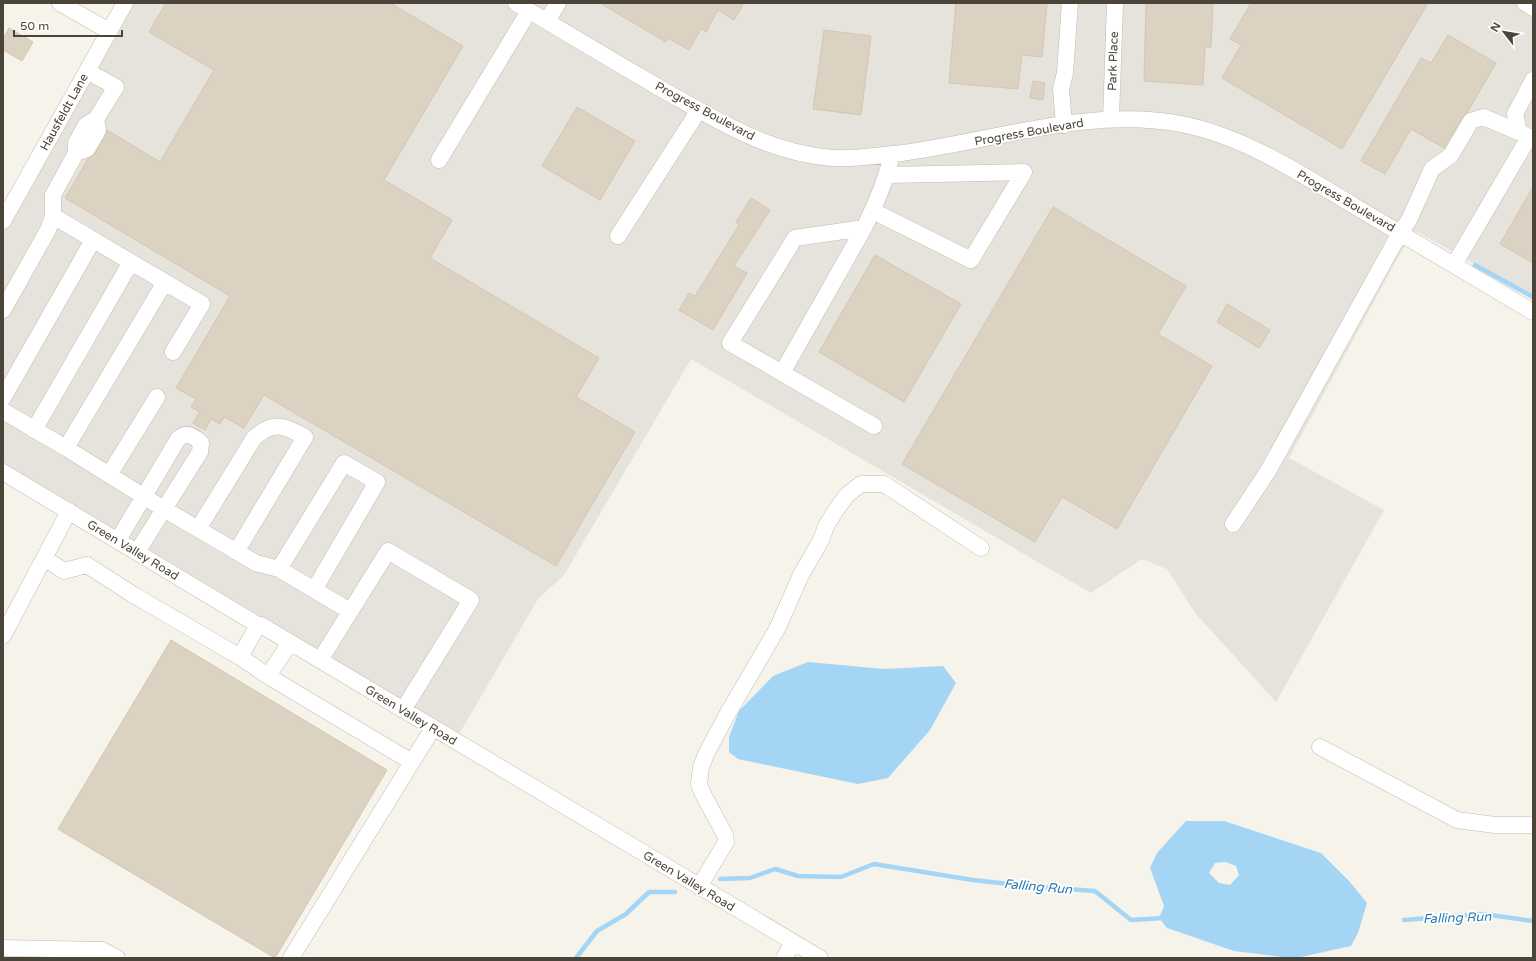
<svg xmlns="http://www.w3.org/2000/svg" width="1536" height="961" font-family="'Varela Round',sans-serif">
<style>
.industrial{fill:#e6e2dc}
.water{fill:#a5d5f5;fill-rule:evenodd}
.lines{fill:none;stroke-linecap:round;stroke-linejoin:round}
.stream{stroke:#a5d5f5;stroke-width:4.5}
.building{fill:#dcd2c2;stroke:#d4c7b2}
.minor-casing{stroke:#c3bbad;stroke-width:17}
.minor{stroke:#fff;stroke-width:16}
.labels{text-anchor:middle;stroke-width:3.5;stroke-linejoin:round;paint-order:stroke}
.street-label{font-size:12px;fill:#4b4438;stroke:#fff}
.water-label{font-size:13px;font-style:italic;fill:#287ab6;stroke:#fff}
</style>
<rect width="100%" height="100%" fill="#f6f3eb"/>
<!-- industrial -->
<path class="industrial" d="M125,3H1533V297L1416,231L1401,252L1289,458L1384,510L1276,702L1196,614L1167,569L1142,559L1091,593L691,359L564,575L538,599L455,741L3,472V221Z"/>
<!-- water -->
<path class="water" d="M808,662L884,669L943,666L956,683L930,730L888,778L858,784L738,759L729,752V737L739,711L773,676Z
M1186,821H1224L1321,853L1350,882L1367,903L1358,933L1351,946L1296,958H1289L1234,951L1167,928L1159,918L1164,906L1150,868L1157,853ZM1226,862L1236,866L1239,875L1230,885L1219,883L1209,873L1215,863Z"/>
<g class="lines">
<!-- stream -->
<path class="stream" d="M1475,265L1533,297
M720,879L750,878L775,869L798,876L841,877L874,864L973,880L1026,886L1095,891L1131,920L1163,918
M1404,920L1483,914L1533,921
M576,958L597,931L626,914L649,892H675"/>
</g>
<!-- building -->
<path class="building" d="M166,3H390L463,46L384,180L452,220L430,258L599,358L576,397L635,432L556,566L264,395L244,428L224,417L220,424L211,419L205,430L193,423L200,412L191,407L196,399L176,388L230,296L65,198L88,159L95,154L104,138L107,130L160,162L214,70L149,32Z
M600,3H744L734,20L718,10L706,32L701,29L689,50L668,38L666,42Z
M956,3H1047L1042,57L1022,55L1018,89L949,83Z
M1146,3H1213L1211,47H1205L1203,85L1144,81Z
M1251,3H1428L1342,149L1222,78L1241,45L1230,39Z
M9,28L33,42L22,61L3,50V39Z
M824,30L871,36L861,115L813,109Z
M1448,35L1496,63L1467,113L1463,116L1444,148L1411,129L1385,174L1361,161L1421,58L1431,63Z
M1033,81L1045,83L1043,100L1030,98Z
M577,107L635,141L600,200L542,166Z
M1533,187V263L1500,244Z
M751,198L770,210L734,266L747,273L713,330L679,310L689,293L695,296L739,225L736,222Z
M1053,207L1186,286L1158,334L1212,366L1117,529L1062,497L1035,542L902,464Z
M875,255L961,304L904,402L819,352Z
M1227,304L1270,330L1259,348L1217,322Z
M171,640L387,770L275,958L58,829Z"/>
<g class="lines">
<!-- minor casing -->
<g class="minor-casing">
<path id="minor" d="M60,3L109,31
M516,3C565,32 615,62 665,91C718,121 771,154 833,158C854,159 874,156 894,154C987,143 1088,106 1181,124C1244,136 1301,174 1356,207C1415,242 1474,277 1533,312
M1525,3L1533,8
M547,21L558,3
M87,71L116,87L96,119L86,125L76,143V153L53,195V216L202,304L173,352
M1111,119L1115,3
M1064,125L1061,89L1065,73L1070,3
M76,153L87,149L96,134L98,130L96,119
M439,160L529,11
M873,211L971,260L1024,172L887,175
M3,221L125,3
M864,228L782,373L730,343L795,238L864,228C876,204 886,180 892,154
M618,236L699,110
M1454,265L1529,137L1519,132
M3,310L48,230L53,216
M782,373L874,426
M3,398L93,240
M3,411L66,448L164,509L256,563L279,569L350,611
M34,430L131,262
M66,448L165,282
M3,472L258,625H261L820,958
M109,475L157,397
M1233,524L1268,471L1400,233L1409,220L1432,169L1451,155L1471,121L1483,117L1519,132L1515,114L1533,80
M198,529L254,438C274,420 284,426 305,437L236,552
M118,540L178,439C186,431 194,436 201,443L200,452L137,552
M44,558L64,571L87,565L132,594L240,657L268,676L412,762
M279,569L344,463L377,482L314,590
M3,636L69,511
M240,657L258,625
M320,660L388,551L471,600L403,710
M268,676L290,643
M1320,747L1457,820L1495,825H1530L1533,826
M699,887L726,842L725,835L703,794L699,784L701,767L707,752L728,713L777,629L801,575L821,540L826,526L836,510L847,495L861,484H884L981,548
M3,948L102,950L117,958
M291,958L433,728
M784,958L793,943"/>
</g>
<!-- minor -->
<use href="#minor" class="minor"/>
</g>
<g class="labels">
<!-- street labels -->
<g class="street-label">
<text transform="translate(1113 61) rotate(-88)" y="4">Park Place</text>
<text transform="translate(705 111) rotate(28)" y="4">Progress Boulevard</text>
<text transform="translate(64 112) rotate(-61)" y="4">Hausfeldt Lane</text>
<text transform="translate(1029 132) rotate(-10)" y="4">Progress Boulevard</text>
<text transform="translate(1346 201) rotate(30)" y="4">Progress Boulevard</text>
<text transform="translate(133 550) rotate(31)" y="4">Green Valley Road</text>
<text transform="translate(411 715) rotate(31)" y="4">Green Valley Road</text>
<text transform="translate(689 881) rotate(31)" y="4">Green Valley Road</text>
</g>
<!-- water labels -->
<g class="water-label">
<text transform="translate(1038 886) rotate(5)" y="5">Falling Run</text>
<text transform="translate(1457 917) rotate(-2)" y="5">Falling Run</text>
</g>
</g>
<!-- border -->
<rect width="1536" height="961" fill="none" stroke="#4b4438" stroke-width="8"/>
<!-- north arrow -->
<g transform="translate(1504 32) rotate(301)" stroke="#ffffff" stroke-width="3" paint-order="stroke">
<path d="M0-3L7 15L0 10L-7 15Z" fill="#4b4438"/>
<text y="-6" font-size="11" font-weight="bold" text-anchor="middle" fill="#4b4438">N</text>
</g>
<!-- scale -->
<path d="M14 30v6h108v-6" fill="none" stroke="#4b4438" stroke-width="2"/>
<text x="20" y="30" font-size="12" fill="#4b4438" stroke="#ffffff" stroke-width="3" paint-order="stroke">50 m</text>
</svg>
